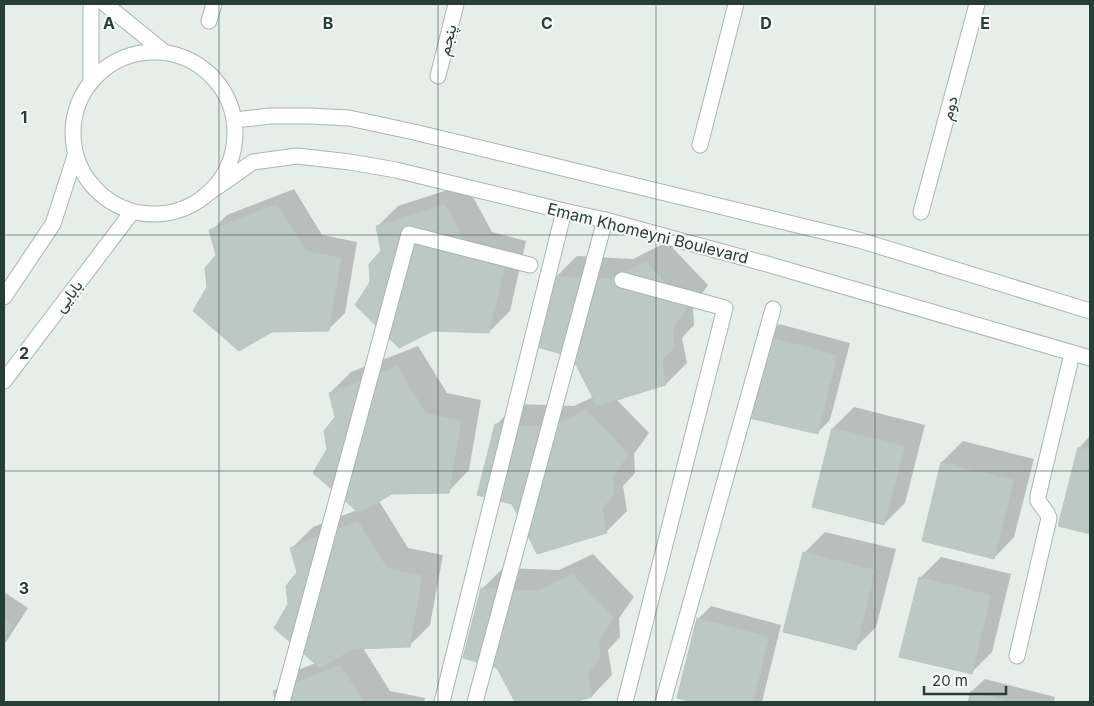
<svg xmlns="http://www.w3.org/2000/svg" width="1094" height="706" font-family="Inter,Vazirmatn,sans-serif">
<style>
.shadow{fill:#0003}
.building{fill:#bcc8c3;stroke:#b9c7c0}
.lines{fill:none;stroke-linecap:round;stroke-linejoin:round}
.minor-casing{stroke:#a9b6b0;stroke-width:17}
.tertiary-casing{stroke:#a9b6b0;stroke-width:17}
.minor{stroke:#fff;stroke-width:15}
.tertiary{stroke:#fff;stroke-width:15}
.grid{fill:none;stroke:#273e36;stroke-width:1;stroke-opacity:0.55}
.labels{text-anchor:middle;stroke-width:4;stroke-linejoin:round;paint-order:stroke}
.street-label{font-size:16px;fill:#273e36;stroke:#f7faf8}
.grid-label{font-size:16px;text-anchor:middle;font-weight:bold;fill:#273e36;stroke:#f7faf8;stroke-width:4;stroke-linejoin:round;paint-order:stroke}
</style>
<rect width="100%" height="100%" fill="#e6eeea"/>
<!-- shadow -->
<path class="shadow" d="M466,184L492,232L526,241L510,311L489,332L372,283L382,251L377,227L398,206Z
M294,189L322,235L357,242L345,313L329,329L208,288L217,255L211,231L227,215Z
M667,242L708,285L693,307L694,325L682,338L687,363L666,384L616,399L649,433L634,454L635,473L623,486L627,511L606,532L496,425L517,404L574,406L593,397L556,277L577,256L633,259Z
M779,324L850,343L830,420L817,433L766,337Z
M418,346L447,393L481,400L469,470L448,492L392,493L379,501L408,548L443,555L430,625L409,646L363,648L390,691L425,698L424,702H277L274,692L295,671L316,663L289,605L298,572L292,548L313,527L357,510L328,450L337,417L330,393L351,372Z
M854,407L925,425L905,503L884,524L814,506L833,428Z
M1090,436V533L1059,525L1079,448Z
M963,441L1034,459L1014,537L994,558L923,540L942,462Z
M825,532L896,549L876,627L855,648L804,553Z
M593,554L634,597L619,618L620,637L608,650L612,675L592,696L569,702H516L498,667L482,589L503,568L559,570Z
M941,557L1011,574L992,652L971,673L920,578Z
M4,592L28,608L4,645Z
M711,606L781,625L762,702H698L679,697L698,619Z
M985,679L1055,697L1054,702H969L972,691Z"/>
<!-- building -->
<path class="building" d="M277,204L306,251L341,258L329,331L272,332L239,351L193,311L207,287L205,268L216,255L209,230Z
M445,204L471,253L506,262L489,333L433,331L399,348L355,305L370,282L369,264L381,251L376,226Z
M646,262L688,307L673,329L674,348L662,360L666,385L597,406L572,357L537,347L555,276L611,279Z
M765,336L837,355L818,434L745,417Z
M397,366L426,413L461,421L449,493L392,494L359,513L313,473L327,449L324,431L335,417L329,393Z
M586,410L629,454L613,476L614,495L602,508L607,533L537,554L512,504L477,495L495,424L552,427Z
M832,428L905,446L884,525L812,507Z
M1078,447L1090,450V534L1058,526Z
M941,462L1014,480L994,559L922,541Z
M358,521L387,568L422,576L410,647L353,649L320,668L274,628L288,604L286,586L297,572L290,548Z
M803,552L875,570L856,650L783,632Z
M572,574L614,618L599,640L600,659L588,672L592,697L574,702H515L497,668L463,658L481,588L537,591Z
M919,577L991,595L972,674L899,657Z
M697,618L769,637L753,702H693L677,698Z
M4,619L12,625L4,638Z
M340,665L364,702H276L273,691Z
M971,691L1014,702H968Z"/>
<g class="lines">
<!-- minor casing -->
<g class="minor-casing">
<path id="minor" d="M91,4V80
M105,4L163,51
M209,21L214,4
M438,76L456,4
M700,145L736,4
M921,212L977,4
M622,280L725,308L625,702
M1017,656L1049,518L1047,513L1038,501V496L1072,354
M282,702L409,234L530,265
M442,702L564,211
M475,702L605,220
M663,702L773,309"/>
</g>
<!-- tertiary casing -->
<g class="tertiary-casing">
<path id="tertiary" d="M73 133a81 81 0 1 1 162 0a81 81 0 1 1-162 0Z
M235,120L270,116H309L349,118L414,132L859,240L1090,311
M207,194L253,162L297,156L350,162L396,170L564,211L605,220L767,264L1090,358
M4,297L53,224L75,156
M4,381L132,212"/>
</g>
<!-- minor -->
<use href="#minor" class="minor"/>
<!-- tertiary -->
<use href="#tertiary" class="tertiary"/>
</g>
<!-- grid -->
<path class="grid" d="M219,4V702M438,4V702M656,4V702M875,4V702M4,235H1090M4,471H1090"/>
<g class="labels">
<!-- street labels -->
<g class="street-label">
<text transform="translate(447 40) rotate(-76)" y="6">پنجم</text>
<text transform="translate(949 108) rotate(-75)" y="6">دوم</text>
<text transform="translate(648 233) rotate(14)" y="6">Emam Khomeyni Boulevard</text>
<text transform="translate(68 296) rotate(-53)" y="6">بابایی</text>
</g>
</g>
<g class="grid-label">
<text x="109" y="29">A</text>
<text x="328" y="29">B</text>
<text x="547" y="29">C</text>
<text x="766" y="29">D</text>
<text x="985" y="29">E</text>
<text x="24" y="123">1</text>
<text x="24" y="359">2</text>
<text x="24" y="594">3</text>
</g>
<!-- border -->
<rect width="1094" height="706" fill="none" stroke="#273e36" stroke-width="10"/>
<!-- scale -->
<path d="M924 686v8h82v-8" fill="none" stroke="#273e36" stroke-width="2.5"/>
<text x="932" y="686" font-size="15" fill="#273e36" stroke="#f7faf8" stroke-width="4" paint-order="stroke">20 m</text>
</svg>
